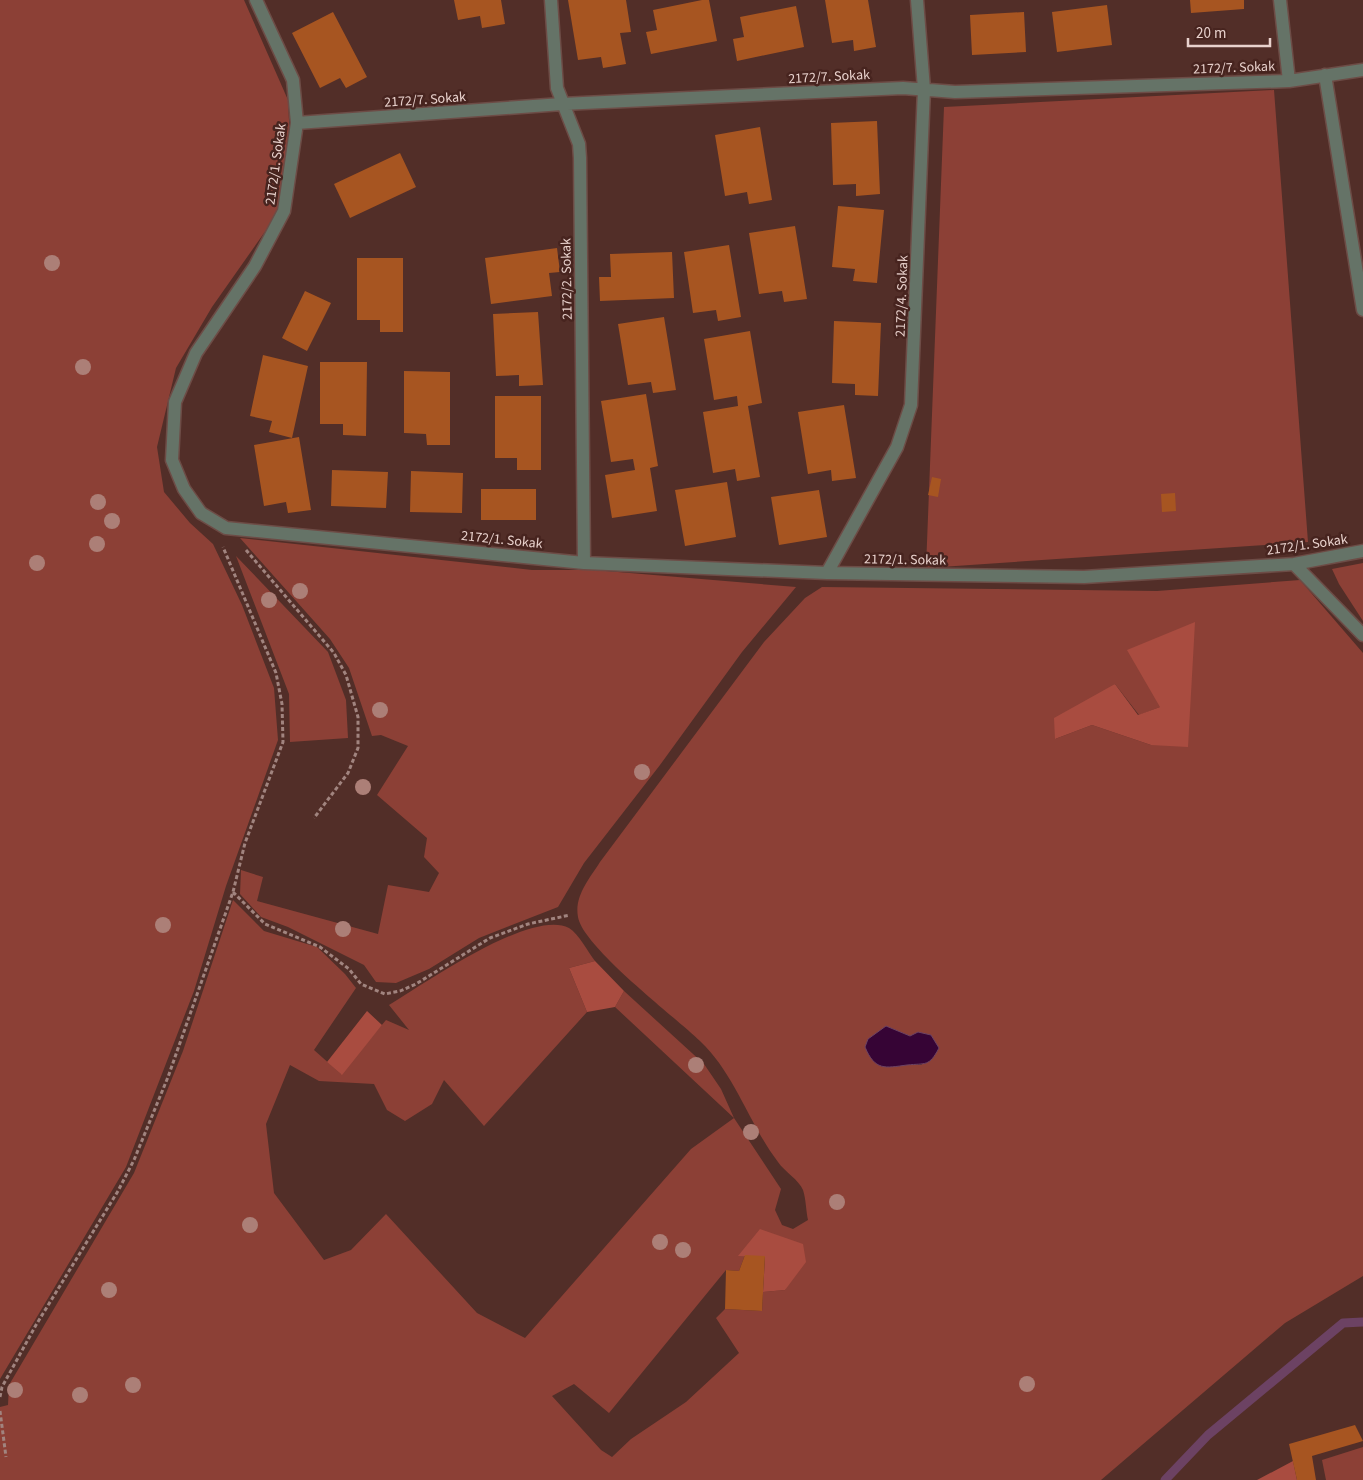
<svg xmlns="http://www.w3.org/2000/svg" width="1363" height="1480" font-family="'Source Sans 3',sans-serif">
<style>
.green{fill:#8c4036;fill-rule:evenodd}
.forest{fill:#a94c40}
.water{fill:#360435;stroke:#6c4263}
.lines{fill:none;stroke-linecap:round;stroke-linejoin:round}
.stream{stroke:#6c4263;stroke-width:9}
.building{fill:#a75521}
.minor-casing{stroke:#6d4c46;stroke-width:15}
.path{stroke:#a1847f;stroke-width:3;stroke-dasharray:4 2.5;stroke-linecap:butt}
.minor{stroke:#657367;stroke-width:12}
.tree{fill:#ac7f77}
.labels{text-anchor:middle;stroke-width:5;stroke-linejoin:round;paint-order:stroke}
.street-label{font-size:14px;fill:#e9d2cd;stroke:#47241f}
</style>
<rect width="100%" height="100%" fill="#522e28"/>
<!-- green -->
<path class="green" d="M0,0H244L288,100L290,141L283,184L276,216L212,307L176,368L157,447L164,492L190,523L213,544L242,605L274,688L278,740L226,886L194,991L126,1167L0,1379Z
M1274,90L1308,542L926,568L944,107Z
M240,538L532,570H594L796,587L742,652L660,765L584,863L558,907L479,938L429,969L396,983L376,982L364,965L288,927L261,917L240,894L241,870L263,877L257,901L378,934L388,885L429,892L439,873L424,857L427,838L377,795L408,746L381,735L372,736L349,668L330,639Z
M236,556L328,652L346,700L348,738L290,742L289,694Z
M1363,563V621L1339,584L1332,569Z
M1300,580L1363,653V1276L1285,1323L1101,1480H0V1407L8,1405L9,1385L134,1173L183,1051L233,900L264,931L317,947L345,974L356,988L314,1050L341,1074L386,1020L409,1030L389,1005C423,985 531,908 569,928C579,934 588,952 595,961L569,968L587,1012L484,1126L444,1080L432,1104L405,1121L387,1110L374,1084L319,1081L290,1065L266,1124L274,1193L324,1260L351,1250L386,1214L477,1313L525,1338L691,1149L734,1118L615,1007L624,991L704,1064L721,1089L734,1118L781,1189L775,1210L782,1225L793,1229L808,1220C806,1211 806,1199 803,1190C799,1180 784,1171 778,1162C749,1124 735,1074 700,1041C675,1017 583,947 578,917C574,896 590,878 600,862L764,642L805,598L822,587L1157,591ZM1115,684L1139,715L1160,707L1151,745L1092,725L1055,739ZM886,1026L910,1036L922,1065H908ZM803,1244L785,1290L763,1292L762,1311L725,1309L716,1318L739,1353L686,1402L631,1439L612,1457L601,1450L552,1396L574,1384L609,1413L726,1270L739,1271L745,1255L739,1256Z
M1363,1447V1480H1326L1322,1460Z"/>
<!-- forest -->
<path class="forest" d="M1195,622L1188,747L1151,745L1092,725L1055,739L1054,718L1115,684L1138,715L1160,707L1127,650Z
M595,961L624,991L615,1007L587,1012L569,968Z
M367,1011L382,1025L342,1075L327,1062Z
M760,1229L803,1244L806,1262L785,1290L763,1292L765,1257L738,1256Z
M1293,1461L1297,1480H1257Z"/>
<!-- water -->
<path class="water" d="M886,1026L910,1036L918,1032L931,1035L939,1048C929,1067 926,1063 907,1065C885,1068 875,1071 865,1047L868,1039Z"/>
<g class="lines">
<!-- stream -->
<path class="stream" d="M1165,1480L1208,1435L1343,1323L1363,1322"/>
</g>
<!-- building -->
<path class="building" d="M454,0H501L505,24L482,28L480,16L458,20Z
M568,0H626L631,32L620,33L626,64L603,68L601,57L578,60Z
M702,0H709L717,41L651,54L646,32L657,30L653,10Z
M825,0H868L876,47L854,51L853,40L832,43Z
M1190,0H1244V9L1191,13Z
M1107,5L1112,45L1057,52L1052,12Z
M796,6L804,47L737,61L733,39L744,37L740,17Z
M333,12L367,77L346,88L340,78L320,88L292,33Z
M1024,12L1026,52L972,55L970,15Z
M877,121L880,194L856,196V184L833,185L831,123Z
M760,127L772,200L749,204L747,192L725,196L715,135Z
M400,153L416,187L350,218L334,184Z
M838,206L884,210L877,283L853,281L855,269L832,267Z
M795,226L807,299L784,302L782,291L759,294L749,233Z
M729,245L741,317L718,321L716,310L693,313L684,252Z
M557,248L560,272L549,273L552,296L491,304L485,258Z
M672,252L674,298L600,301L599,277H611L610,254Z
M357,258H403V332H380V320H357Z
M305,291L331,303L307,351L282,338Z
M538,312L543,385L519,386V375L496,376L493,314Z
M664,317L676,390L653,393L651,382L628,385L618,324Z
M834,321L881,323L878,396L855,395V384L832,383Z
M750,331L762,403L748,406L760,477L737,481L735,469L713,473L703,412L738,406L737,396L714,400L704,339Z
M263,355L308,366L292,438L269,432L272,421L250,416Z
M320,362H367L366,436L343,435V424H320Z
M404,371L450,372V445H427L426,434L404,433Z
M646,394L658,466L650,468L657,511L612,518L605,475L635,470L633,459L611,462L601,401Z
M495,396H541V470H517V458H495Z
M844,405L856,478L832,481L831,470L808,474L798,412Z
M299,437L311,510L288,513L286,502L264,506L254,445Z
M332,470L388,472L386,508L331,506Z
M411,471L463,473L462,513L410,512Z
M932,477L941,479L938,497L928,495Z
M727,482L736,537L685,546L675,490Z
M481,489H536V520H481Z
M819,490L827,537L779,545L771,497Z
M1175,493L1176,511L1162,512L1161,494Z
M745,1255L765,1256L762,1311L725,1309L726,1270L739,1271Z
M1355,1425L1363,1441L1312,1456L1316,1480H1297L1289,1444Z"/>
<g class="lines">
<!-- minor casing -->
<g class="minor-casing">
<path id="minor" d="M256,0L293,80L297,123L284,211L255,266L196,353L175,402L172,460L184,489L201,513L226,528L584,563L827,573L1084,577L1294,564L1363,551
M551,0L557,88L579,144L580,158L584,563
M1280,0L1289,81
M1325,75L1363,310
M297,123L562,104L903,88L955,92L1289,81L1363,70
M1294,564L1363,635
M827,573L897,447L911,405L924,89L917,0"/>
</g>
<!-- path -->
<path class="path" d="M246,550L334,653L346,675L358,717V748L348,773L314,818
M233,892L265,924L320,947L349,969L361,984L385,994L400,991L416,984L490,938L528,924L570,915
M0,1397L2,1387L36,1325L118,1191L134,1160L168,1077L233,892L245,843L283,742L282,704L276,673L223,547
M0,1411L6,1457"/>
<!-- minor -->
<use href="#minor" class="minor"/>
</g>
<!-- trees -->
<g class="tree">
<circle cx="52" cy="263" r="8"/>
<circle cx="83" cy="367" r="8"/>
<circle cx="98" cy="502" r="8"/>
<circle cx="112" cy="521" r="8"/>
<circle cx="97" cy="544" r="8"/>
<circle cx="37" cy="563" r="8"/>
<circle cx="300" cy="591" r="8"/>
<circle cx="269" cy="600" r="8"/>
<circle cx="380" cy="710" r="8"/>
<circle cx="642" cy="772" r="8"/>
<circle cx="363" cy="787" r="8"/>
<circle cx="163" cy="925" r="8"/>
<circle cx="343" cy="929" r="8"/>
<circle cx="696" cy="1065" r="8"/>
<circle cx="751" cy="1132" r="8"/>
<circle cx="837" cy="1202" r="8"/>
<circle cx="250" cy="1225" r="8"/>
<circle cx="660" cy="1242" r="8"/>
<circle cx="683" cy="1250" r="8"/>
<circle cx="109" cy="1290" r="8"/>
<circle cx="1027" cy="1384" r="8"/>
<circle cx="133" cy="1385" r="8"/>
<circle cx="15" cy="1390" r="8"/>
<circle cx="80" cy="1395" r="8"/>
</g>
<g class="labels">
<!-- street labels -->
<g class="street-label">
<text transform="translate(1234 67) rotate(-2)" y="5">2172/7. Sokak</text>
<text transform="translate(829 76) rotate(-3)" y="5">2172/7. Sokak</text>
<text transform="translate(425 99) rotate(-4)" y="5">2172/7. Sokak</text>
<text transform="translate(275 164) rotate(-82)" y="5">2172/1. Sokak</text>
<text transform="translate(566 279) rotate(-91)" y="5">2172/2. Sokak</text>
<text transform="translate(901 296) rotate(-88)" y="5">2172/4. Sokak</text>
<text transform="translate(502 539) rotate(6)" y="5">2172/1. Sokak</text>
<text transform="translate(1307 544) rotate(-8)" y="5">2172/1. Sokak</text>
<text transform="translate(905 559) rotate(1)" y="5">2172/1. Sokak</text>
</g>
</g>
<!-- scale -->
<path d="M1188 38v8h82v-8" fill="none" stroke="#e9d2cd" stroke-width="2.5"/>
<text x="1196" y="38" font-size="15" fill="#e9d2cd" stroke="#47241f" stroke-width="4" paint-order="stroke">20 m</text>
</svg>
